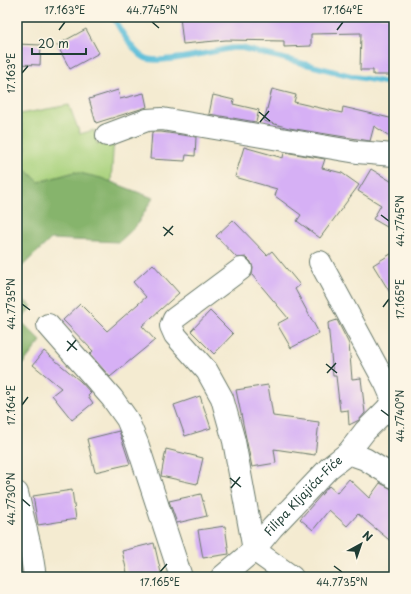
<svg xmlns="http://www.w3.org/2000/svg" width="411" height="594" font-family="'Playpen Sans',sans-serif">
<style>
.green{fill:#a9d27d;stroke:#648858}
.forest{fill:#86b46c;stroke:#527850}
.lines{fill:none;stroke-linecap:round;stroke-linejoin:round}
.stream{stroke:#5abdd9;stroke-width:5.5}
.building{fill:#d6b0f5}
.minor-casing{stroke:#6a7a6b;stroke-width:24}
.minor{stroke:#fff;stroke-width:22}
.ticks{fill:none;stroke:#1f3d34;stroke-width:1.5}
.labels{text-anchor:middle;stroke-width:4;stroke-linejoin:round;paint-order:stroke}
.street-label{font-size:12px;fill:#1f3d34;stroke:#fcf5e5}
.neatline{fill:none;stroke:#1f3d34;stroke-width:1.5}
.ticks-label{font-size:10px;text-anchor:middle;fill:#1f3d34}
</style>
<rect width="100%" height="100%" fill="#fcf5e5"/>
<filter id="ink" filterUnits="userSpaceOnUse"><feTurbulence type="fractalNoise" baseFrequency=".025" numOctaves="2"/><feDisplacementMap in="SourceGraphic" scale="8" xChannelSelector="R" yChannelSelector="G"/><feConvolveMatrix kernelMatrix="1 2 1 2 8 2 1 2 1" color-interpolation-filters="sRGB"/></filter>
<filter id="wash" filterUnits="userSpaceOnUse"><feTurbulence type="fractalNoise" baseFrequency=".012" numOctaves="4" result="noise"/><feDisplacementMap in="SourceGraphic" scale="16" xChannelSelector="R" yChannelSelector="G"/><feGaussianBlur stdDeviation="0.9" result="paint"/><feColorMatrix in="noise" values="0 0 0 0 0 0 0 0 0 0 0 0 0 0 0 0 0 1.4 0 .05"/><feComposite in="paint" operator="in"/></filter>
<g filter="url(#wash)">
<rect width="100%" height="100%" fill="#f4ebd1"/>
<!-- green -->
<path class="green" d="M69,105L80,134L94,130L97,144L114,137L111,182L75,172L39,182L22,166L26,148L20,114Z"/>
<!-- forest -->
<path class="forest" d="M22,166L39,182L75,172L101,178L153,198L136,226L119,242L51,239L17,271V169Z
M17,296L32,306L21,321L41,341L17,371Z"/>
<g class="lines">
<!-- stream -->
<path class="stream" d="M113,17C119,28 134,53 145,58C159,65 214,51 232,48H242L356,77L394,84"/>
</g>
<g id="blocks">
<!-- building -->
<path class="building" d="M180,17H394V75H373V70H360L361,33L311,34V46L284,47V41L226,40L183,44Z
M86,29L99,53L70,69L57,45Z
M17,44L41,45L40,65L17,64Z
M272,89L296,95L294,102L342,113L343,107L394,119V139L374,126L370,141L289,128L264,121Z
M118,90L120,99L144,93L147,107L96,123L89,99Z
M213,95L234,100L233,104L259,110L256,122L209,114Z
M152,132H161L196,137L195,156L186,155L185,161L150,159Z
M244,147L283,158L284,152L325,159L322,168L342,173L359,185L320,238L297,221L301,215L275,196L277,189L235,177Z
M371,169L394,183V231L373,219L381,205L358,191Z
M233,220L267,255L272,251L300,285L295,289L319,333L291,348L277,324L288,318L252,275L253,268L251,262L246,257L237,258L216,236Z
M394,252V299L373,265Z
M153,264L179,293L142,326L155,340L110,377L90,354L93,351L63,320L80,304L107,331L146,297L133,282Z
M210,311L233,334L214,354L191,331Z
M337,320L349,344L352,379L361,378L365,413L359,420L349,425L348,410L340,411L336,376H333L328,323Z
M44,351L80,381L91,393L88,396L93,403L72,420L52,395L61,388L33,365Z
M268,385L273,416L319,422L315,455L274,449L276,463L252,467L236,390Z
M200,396L211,428L185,436L174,405Z
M119,431L130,464L95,472L87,439Z
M166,449L203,458L197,484L161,476Z
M349,479L369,498L380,483L394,490V544L358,514L347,526L329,510L313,530L300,519L329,486L337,493Z
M72,490L76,519L38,525L33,496Z
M201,494L207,516L177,523L169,501Z
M225,526L229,554L203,558L198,530Z
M154,543L162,577H128L122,551Z"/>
</g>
</g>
<g filter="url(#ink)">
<use href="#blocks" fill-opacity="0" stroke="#6a7a6b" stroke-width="1"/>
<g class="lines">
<!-- minor casing -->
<g class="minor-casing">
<g id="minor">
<path d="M107,135L147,120L162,119L357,152L394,155"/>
<path d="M320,262L386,384L393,400L387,409L365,431L348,453"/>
<path d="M241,269L174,319L171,326L175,335L207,371L222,398L234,441L254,550L292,577"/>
<path d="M48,325L112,398L127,419L137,443L181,577"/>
<path d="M17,493L31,551L35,577"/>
<path id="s1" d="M222,577L254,550L272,528L329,468L348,453L365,459L394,477"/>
</g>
</g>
<!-- minor -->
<use href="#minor" class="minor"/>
</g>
</g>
<!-- ticks -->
<path class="ticks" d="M152,22L159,28M59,30L65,22M337,30L343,22M22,73L28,66M259,112L270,121M260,122L269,111M381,215L389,221M163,227L173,235M164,236L173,226M22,304L30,310M383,307L389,299M67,341L77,350M67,351L76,340M326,364L337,373M327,373L336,363M22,405L28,397M381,410L389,416M230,478L241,487M231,488L240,477M22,499L30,506M334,566L342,572M160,572L167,564"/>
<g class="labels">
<!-- street labels -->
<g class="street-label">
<text dy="4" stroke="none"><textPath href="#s1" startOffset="115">Filipa Kljajića-Fiće</textPath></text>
</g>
</g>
<!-- margin -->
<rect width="411" height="594" fill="none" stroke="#fcf5e5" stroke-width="44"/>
<!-- north arrow -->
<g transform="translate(361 544) rotate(40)" stroke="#fcf5e5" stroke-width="3" paint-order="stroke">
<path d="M0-3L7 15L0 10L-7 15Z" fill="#1f3d34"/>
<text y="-6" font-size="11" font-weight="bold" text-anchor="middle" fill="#1f3d34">N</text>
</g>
<!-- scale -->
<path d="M32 48v6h54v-6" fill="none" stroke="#1f3d34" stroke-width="2"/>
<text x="38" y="48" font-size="12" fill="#1f3d34" stroke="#fcf5e5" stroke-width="3" paint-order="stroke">20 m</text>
<rect x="22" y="22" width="367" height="550" class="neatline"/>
<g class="ticks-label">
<text x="65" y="14">17.163°E</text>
<text x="152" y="14">44.7745°N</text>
<text x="343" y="14">17.164°E</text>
<text transform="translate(11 73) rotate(-90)" y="4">17.163°E</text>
<text transform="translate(400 221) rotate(-90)" y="4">44.7745°N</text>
<text transform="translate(400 299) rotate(-90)" y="4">17.165°E</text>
<text transform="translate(11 304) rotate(-90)" y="4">44.7735°N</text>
<text transform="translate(11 405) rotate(-90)" y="4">17.164°E</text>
<text transform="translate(400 416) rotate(-90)" y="4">44.7740°N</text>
<text transform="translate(11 499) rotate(-90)" y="4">44.7730°N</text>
<text x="160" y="586">17.165°E</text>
<text x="342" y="586">44.7735°N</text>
</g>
</svg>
